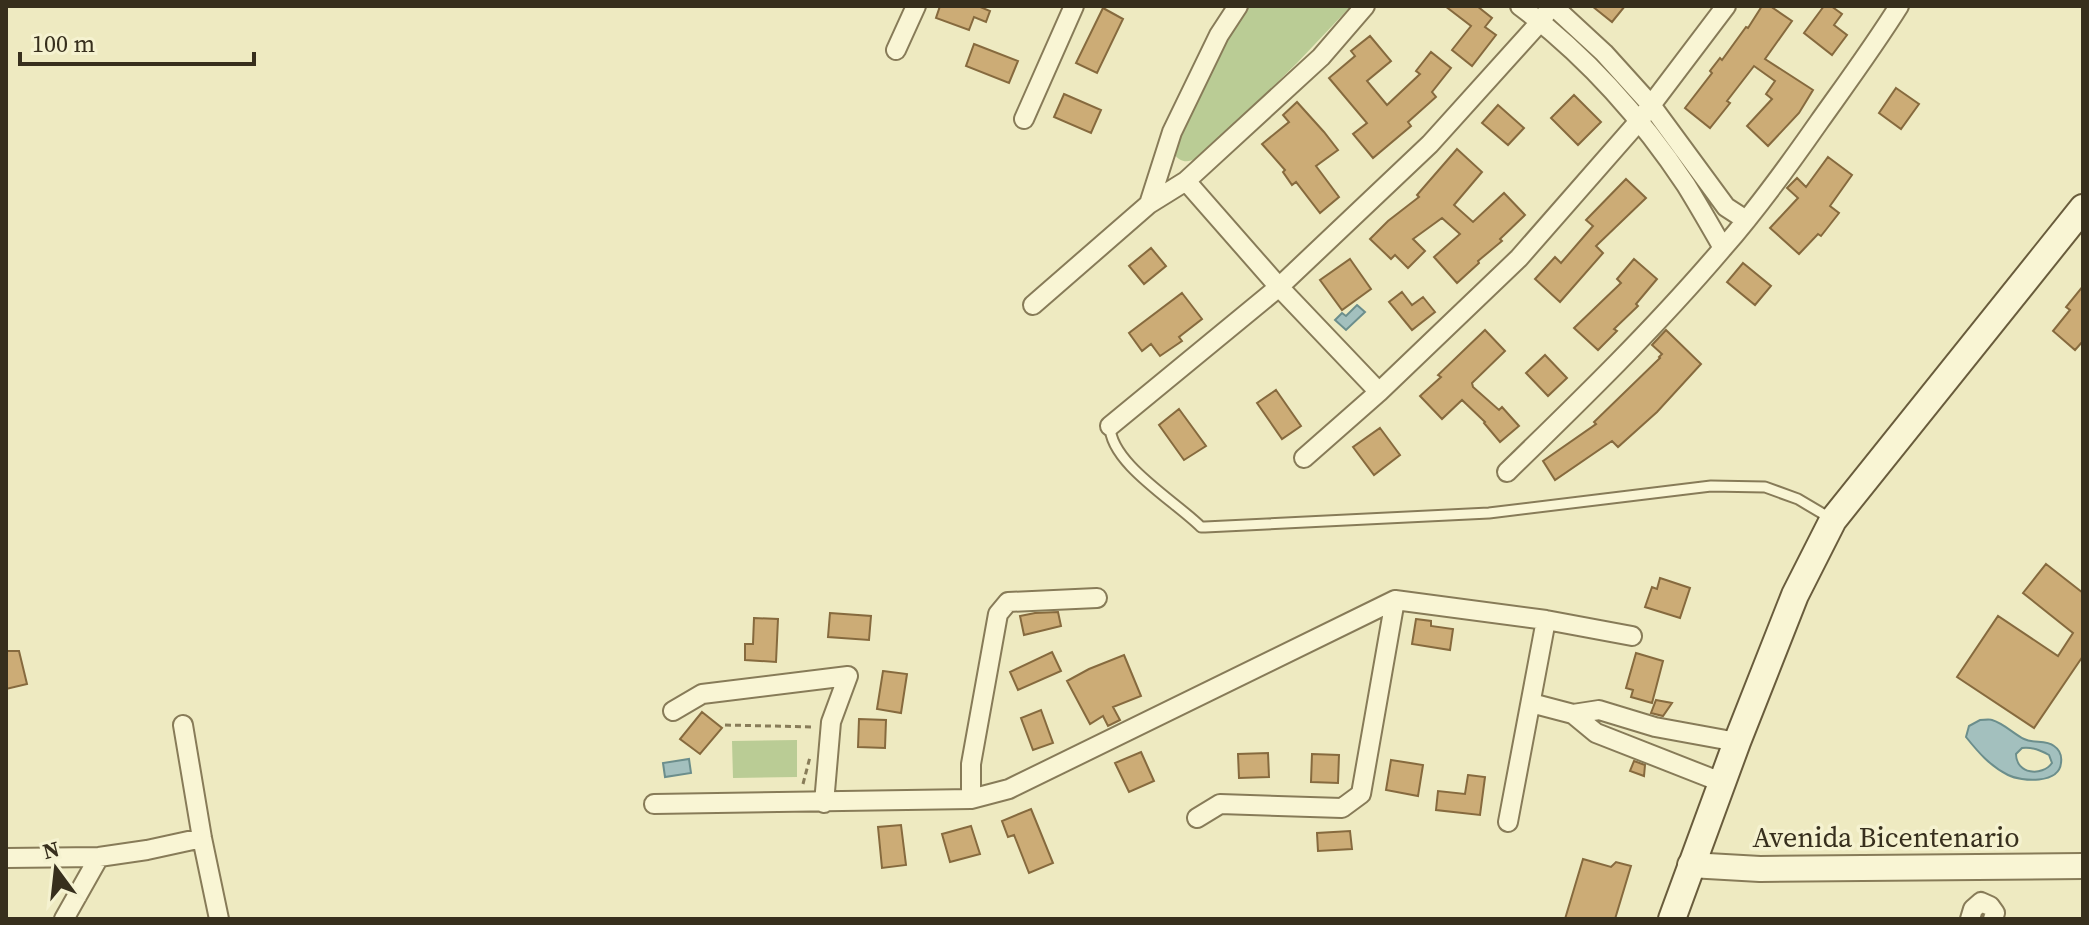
<svg xmlns="http://www.w3.org/2000/svg" width="2089" height="925" font-family="'Source Serif 4',serif">
<style>
.green{fill:#bacc95}
.water{fill:#a3c0be;stroke:#6b8e8c;stroke-width:2;fill-rule:evenodd}
.building{fill:#ccac76;stroke:#866a3e;stroke-width:2}
.lines{fill:none;stroke-linecap:round;stroke-linejoin:round}
.service-casing{stroke:#877b58;stroke-width:13}
.minor-casing{stroke:#877b58;stroke-width:22}
.tertiary-casing{stroke:#877b58;stroke-width:28}
.secondary-casing{stroke:#695c3c;stroke-width:30}
.path{stroke:#877b58;stroke-width:3;stroke-dasharray:6 4;stroke-linecap:butt}
.service{stroke:#f9f5d4;stroke-width:9}
.minor{stroke:#f9f5d4;stroke-width:18}
.tertiary{stroke:#f9f5d4;stroke-width:24}
.secondary{stroke:#f9f5d4;stroke-width:26}
.labels{text-anchor:middle;stroke-width:7;stroke-linejoin:round;paint-order:stroke}
.street-label{font-size:28px;fill:#372f1d;stroke:#f5f2d0}
</style>
<rect width="100%" height="100%" fill="#eeeac1"/>
<!-- green -->
<path class="green" d="M1247,6H1351L1297,63L1208,150C1197,159 1184,168 1174,154L1175,148L1206,78Z
M797,740V777L733,778L732,741Z"/>
<!-- water -->
<path class="water" d="M1357,305L1365,312L1346,330L1335,320L1342,313L1346,316Z
M1980,720C1980,720 1991,719 1992,720C2003,723 2014,734 2024,739C2034,744 2046,739 2054,746C2060,750 2062,756 2061,763C2059,784 2022,782 2008,775C1990,766 1978,752 1966,737L1969,726ZM2022,748C2033,747 2040,750 2049,755L2052,763C2042,777 2016,774 2016,754Z
M689,759L691,773L665,777L663,763Z"/>
<!-- building -->
<path class="building" d="M940,6H978L990,11L986,22L974,17L969,30L936,18Z
M1445,6H1477L1492,18L1485,27L1496,35L1472,66L1452,50L1471,26Z
M1592,6H1625L1612,22Z
M1762,6H1770L1792,21L1765,59L1813,90L1799,113L1768,146L1747,126L1772,99L1766,94L1775,81L1754,66L1727,101L1730,103L1710,128L1685,108L1712,73L1710,71L1720,58L1722,60L1746,27L1748,28Z
M1824,6H1831L1842,14L1834,25L1847,35L1832,55L1804,33Z
M1103,8L1123,19L1097,73L1076,63Z
M1370,36L1391,61L1367,81L1387,105L1420,74L1416,71L1431,52L1451,68L1432,92L1436,97L1408,122L1411,126L1373,158L1353,134L1367,123L1329,78L1355,56L1351,51Z
M974,44L1018,61L1009,83L966,66Z
M1896,88L1919,104L1901,129L1879,113Z
M1064,94L1101,110L1091,133L1054,117Z
M1574,95L1601,122L1578,145L1551,118Z
M1297,102L1324,132L1338,150L1316,166L1339,197L1320,213L1296,182L1292,185L1283,172L1285,170L1262,144L1289,122L1283,115Z
M1498,105L1524,128L1508,145L1482,123Z
M1457,149L1482,172L1454,205L1473,222L1504,193L1525,215L1500,239L1502,241L1478,261L1479,263L1457,283L1434,257L1460,234L1442,218L1413,239L1425,251L1408,268L1395,255L1391,259L1370,239L1388,221L1419,197L1417,195Z
M1828,157L1852,175L1830,206L1839,213L1821,236L1818,234L1799,254L1770,228L1798,198L1787,188L1797,178L1806,187Z
M1626,179L1646,198L1596,246L1603,253L1560,302L1535,279L1555,257L1561,263L1593,226L1586,220Z
M1151,248L1166,266L1144,284L1129,266Z
M1350,259L1371,289L1342,310L1320,280Z
M1634,259L1657,279L1636,304L1638,306L1614,329L1617,331L1598,350L1574,328L1621,283L1617,279Z
M1743,263L1771,286L1755,305L1727,282Z
M2083,286V341L2075,350L2053,331L2070,310L2066,307Z
M1402,292L1412,305L1423,297L1435,312L1412,330L1389,302Z
M1182,293L1202,319L1179,337L1182,341L1160,356L1151,344L1142,351L1129,333Z
M1485,330L1505,351L1472,383L1473,387L1499,410L1502,407L1519,426L1500,442L1484,423L1485,422L1462,400L1442,419L1420,396L1441,377L1438,375Z
M1666,330L1701,364L1657,412L1618,447L1612,441L1555,480L1543,461L1596,424L1594,422L1660,358L1659,357L1662,354L1652,345Z
M1545,355L1567,378L1548,396L1526,373Z
M1276,390L1301,426L1282,439L1257,403Z
M1179,409L1206,446L1184,460L1159,425Z
M1380,428L1400,455L1374,475L1353,447Z
M2046,564L2083,593V656L2034,728L1957,677L1998,616L2058,656L2073,633L2023,593Z
M1660,578L1690,588L1680,618L1645,607L1652,587L1657,589Z
M1058,612L1061,626L1024,635L1020,616L1035,613Z
M830,613L871,616L869,640L828,637Z
M754,618L778,619L776,662L745,660V644H753Z
M1416,619L1431,621V626L1453,629L1450,650L1412,644Z
M6,651H19L27,684L6,689Z
M1052,652L1061,671L1018,690L1010,672Z
M1636,653L1663,661L1652,703L1631,697L1633,690L1626,688Z
M1124,655L1141,696L1113,707L1120,720L1108,726L1103,716L1090,724L1067,681L1089,669Z
M883,671L907,674L901,713L877,709Z
M1656,700L1672,703L1663,716L1651,713Z
M1041,710L1053,743L1033,750L1021,718Z
M702,712L722,728L700,754L680,739Z
M859,719L886,720L885,748L858,747Z
M1141,752L1154,781L1129,792L1115,763Z
M1268,753L1269,777L1239,778L1238,754Z
M1312,754L1339,755L1338,783L1311,782Z
M1391,760L1423,765L1418,796L1386,790Z
M1634,761L1645,765L1644,776L1630,771Z
M1468,775L1485,777L1480,815L1436,810L1438,791L1465,794Z
M1031,809L1053,863L1029,873L1014,835L1008,837L1002,821Z
M901,825L906,865L882,868L878,827Z
M971,826L980,854L950,862L942,834Z
M1350,831L1352,849L1318,851L1317,833Z
M1583,859L1611,867L1616,862L1631,866L1615,919H1565Z"/>
<g class="lines">
<!-- service casing -->
<g class="service-casing">
<path id="service" d="M1110,426C1110,463 1175,501 1201,527H1205L1489,513L1711,486L1765,487L1798,499L1830,518"/>
</g>
<!-- minor casing -->
<g class="minor-casing">
<path id="minor" d="M1520,6C1585,55 1641,117 1686,185C1699,206 1711,227 1723,248
M1553,6L1604,53L1651,105L1726,207L1746,220
M896,50L916,6
M1024,119L1074,6
M1186,181L1279,287L1379,392
M1149,204L1172,132L1219,35L1238,6
M1033,305L1149,204L1186,181L1321,57L1365,6
M1110,426L1279,287L1430,144L1541,21L1551,6
M1304,458L1379,392L1519,258L1639,121L1726,6
M1507,472C1581,400 1656,327 1723,248C1758,208 1789,165 1819,122C1846,84 1874,46 1899,6
M1531,703L1573,714L1599,710L1655,727L1737,742
M673,711L702,694L848,676L831,722L824,803
M1573,714L1596,733L1721,782
M183,725L202,838L219,919
M971,799V764L998,614L1008,602L1097,598
M654,804L971,799L1009,789L1395,600L1546,620L1632,636
M1197,818L1220,804L1342,808L1361,794L1395,600
M1508,822L1546,620
M6,858L99,857L147,850L202,838
M64,919L99,857
M1970,919L1973,909L1981,902L1990,906L1995,913L1993,919"/>
</g>
<!-- tertiary casing -->
<g class="tertiary-casing">
<path id="tertiary" d="M1690,865L1760,869L2083,866"/>
</g>
<!-- secondary casing -->
<g class="secondary-casing">
<path id="secondary" d="M1672,919L1737,742L1795,595L1833,520L2083,208"/>
</g>
<!-- path -->
<path class="path" d="M725,725L814,727
M803,784L810,757"/>
<!-- service -->
<use href="#service" class="service"/>
<!-- minor -->
<use href="#minor" class="minor"/>
<!-- tertiary -->
<use href="#tertiary" class="tertiary"/>
<!-- secondary -->
<use href="#secondary" class="secondary"/>
</g>
<g class="labels">
<!-- street labels -->
<g class="street-label">
<text x="1886" y="847">Avenida Bicentenario</text>
</g>
</g>
<!-- border -->
<rect width="2089" height="925" fill="none" stroke="#372f1d" stroke-width="16"/>
<!-- north arrow -->
<g transform="translate(56 869) rotate(345)" stroke="#f5f2d0" stroke-width="6" paint-order="stroke">
<path d="M0-6L14 30L0 20L-14 30Z" fill="#372f1d"/>
<text y="-12" font-size="22" font-weight="bold" text-anchor="middle" fill="#372f1d">N</text>
</g>
<!-- scale -->
<path d="M20 52v12h234v-12" fill="none" stroke="#372f1d" stroke-width="4"/>
<text x="32" y="52" font-size="24" fill="#372f1d" stroke="#f5f2d0" stroke-width="6" paint-order="stroke">100 m</text>
</svg>
